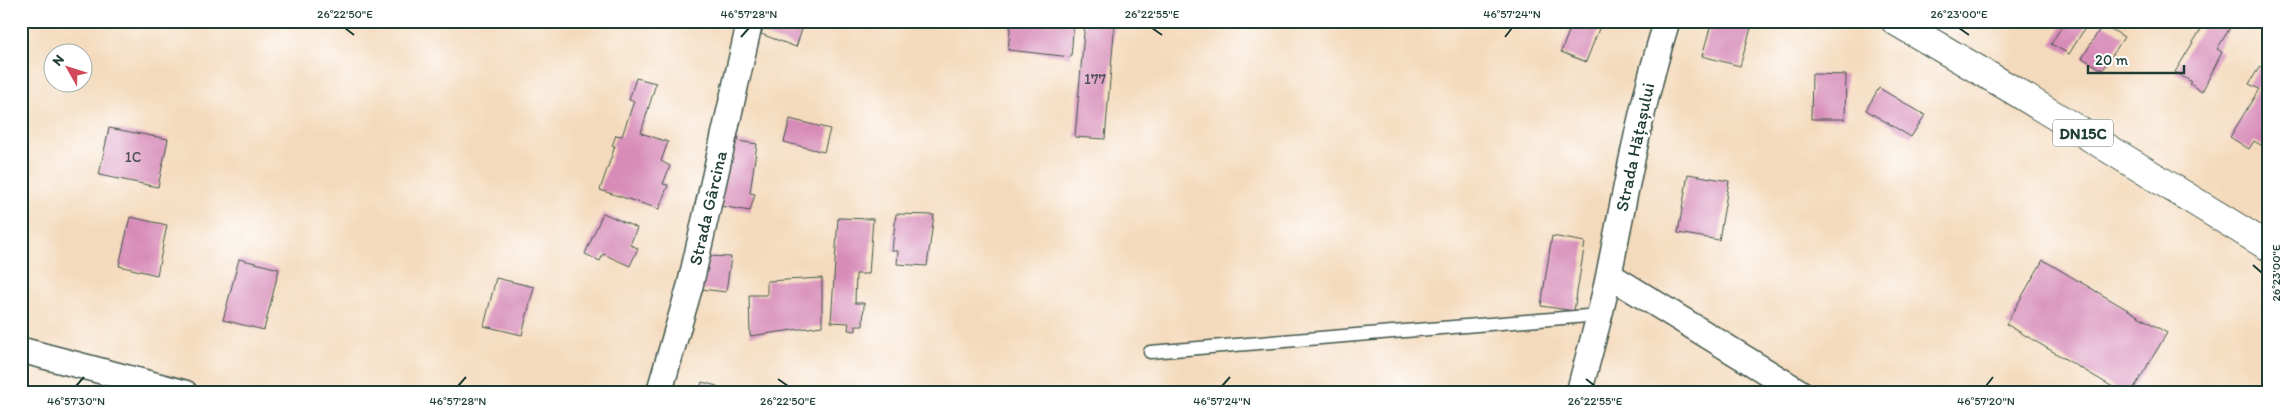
<svg xmlns="http://www.w3.org/2000/svg" width="2290" height="414" font-family="Itim,sans-serif">
<style>
.building{fill:#d78bb7}
.lines{fill:none;stroke-linecap:round;stroke-linejoin:round}
.service-casing{stroke:#3f5548;stroke-width:15}
.minor-casing{stroke:#3f5548;stroke-width:28}
.primary-casing{stroke:#3f5548;stroke-width:30}
.service{stroke:#fff;stroke-width:12}
.minor{stroke:#fff;stroke-width:25}
.primary{stroke:#fff;stroke-width:28}
.ticks{fill:none;stroke:#1f3d34;stroke-width:2}
.labels{text-anchor:middle;stroke-width:4.5;stroke-linejoin:round;paint-order:stroke}
.number-label{font-size:15px;fill:#4d5055}
.shield{fill:#fff;stroke:#627771;stroke-width:1}
.shield-label{font-size:16px;font-weight:bold;fill:#1f3d34}
.street-label{font-size:18px;fill:#1f3d34;stroke:#fff}
.neatline{fill:none;stroke:#1f3d34;stroke-width:2}
.ticks-label{font-size:12px;text-anchor:middle;fill:#1f3d34}
</style>
<rect width="100%" height="100%" fill="#fff"/>
<filter id="ink" filterUnits="userSpaceOnUse"><feTurbulence type="fractalNoise" baseFrequency=".02" numOctaves="2"/><feDisplacementMap in="SourceGraphic" scale="10" xChannelSelector="R" yChannelSelector="G"/><feConvolveMatrix kernelMatrix="1 2 1 2 8 2 1 2 1" color-interpolation-filters="sRGB"/></filter>
<filter id="wash" filterUnits="userSpaceOnUse"><feTurbulence type="fractalNoise" baseFrequency=".0096" numOctaves="4" result="noise"/><feDisplacementMap in="SourceGraphic" scale="20" xChannelSelector="R" yChannelSelector="G"/><feGaussianBlur stdDeviation="1.12" result="paint"/><feColorMatrix in="noise" values="0 0 0 0 0 0 0 0 0 0 0 0 0 0 0 0 0 1.4 0 .05"/><feComposite in="paint" operator="in"/></filter>
<g filter="url(#wash)">
<rect width="100%" height="100%" fill="#f4dabc"/>
<g id="blocks">
<!-- building -->
<path class="building" d="M766,21H805L796,47L761,34Z
M1011,21H1074L1071,57L1008,50Z
M1085,21H1115L1105,139L1075,137Z
M1573,21H1602L1586,62L1561,52Z
M1712,21H1753L1740,66L1702,56Z
M2065,21H2073L2085,28L2069,54L2051,44Z
M2206,21H2234L2217,49L2222,52L2202,92L2190,84L2192,82L2175,72Z
M2103,24L2124,37L2103,70L2082,58Z
M2260,66L2269,72V139L2264,147L2254,141L2249,149L2230,137L2259,89L2249,84Z
M1812,74L1846,75L1845,119H1811Z
M636,78L656,83L641,133L668,142L661,161L670,166L663,184L668,185L659,209L600,190L615,146H612L616,135L622,136L634,101L629,100Z
M1879,88L1925,115L1911,137L1866,110Z
M790,119L830,129L824,152L784,142Z
M109,128L168,139L158,187L99,175Z
M728,136L739,137L738,141L757,144L750,193L755,194L750,211L714,205Z
M1688,174L1729,181L1719,240L1678,233Z
M603,213L637,228L630,245L638,248L630,266L603,254L600,261L585,254Z
M896,214L934,215L927,266L897,264L898,251H892Z
M130,217L167,225L157,275L119,266Z
M838,218L873,219L869,274H856L855,303H864L863,326H856V331L848,330L849,323L831,322Z
M1552,236L1585,242L1574,311L1541,306Z
M707,256L731,257L726,292L701,289Z
M239,259L279,269L264,330L223,320Z
M2043,260L2167,333L2131,393H2123L2006,324Z
M496,278L534,287L522,335L484,326Z
M822,278V326L750,336L749,295H767V281Z
M702,382L717,386L715,393H699Z"/>
</g>
</g>
<g filter="url(#ink)">
<use href="#blocks" fill-opacity="0" stroke="#3f5548" stroke-width="1"/>
<g class="lines">
<!-- service casing -->
<g class="service-casing">
<path id="service" d="M1150,352L1599,315"/>
</g>
<!-- minor casing -->
<g class="minor-casing">
<path id="minor" d="M1609,275L1801,393
M21,350L185,393
M659,393L690,286L750,21
M1579,393C1589,353 1601,314 1609,274C1626,189 1641,104 1667,21"/>
</g>
<!-- primary casing -->
<g class="primary-casing">
<path id="primary" d="M1895,21L2013,90L2269,247"/>
</g>
<!-- service -->
<use href="#service" class="service"/>
<!-- minor -->
<use href="#minor" class="minor"/>
<!-- primary -->
<use href="#primary" class="primary"/>
</g>
</g>
<!-- ticks -->
<path class="ticks" d="M345,28L354,35M1152,28L1162,35M1959,28L1969,35M741,37L749,28M1505,37L1512,28M2253,265L2262,273M778,379L788,386M1586,379L1595,386M76,386L84,377M458,386L466,377M1222,386L1230,377M1986,386L1993,377"/>
<g class="labels">
<!-- number labels -->
<g class="number-label">
<text x="1095" y="84">177</text>
<text x="133" y="162">1C</text>
</g>
<!-- shield labels -->
<rect class="shield" x="2053" y="119.5" width="60" height="27" rx="4"/>
<g class="shield-label">
<text x="2083" y="139">DN15C</text>
</g>
<!-- street labels -->
<g class="street-label">
<text transform="translate(1635 147) rotate(-78)" y="6">Strada Hățașului</text>
<text transform="translate(708 208) rotate(-77)" y="6">Strada Gârcina</text>
</g>
</g>
<!-- margin -->
<rect width="2290" height="414" fill="none" stroke="#fff" stroke-width="55"/>
<!-- north arrow -->
<g transform="translate(68 68) rotate(309)"><circle r="24" fill="#ffffff" stroke="#a5b1ae"/>
<path d="M0-4L9 19L0 12L-9 19Z" fill="#d1495b"/>
<text y="-8" font-size="14" font-weight="bold" text-anchor="middle" fill="#1f3d34">N</text>
</g>
<!-- scale -->
<path d="M2088 65v8h96v-8" fill="none" stroke="#1f3d34" stroke-width="2.5"/>
<text x="2095" y="65" font-size="15" fill="#1f3d34" stroke="#ffffff" stroke-width="4" paint-order="stroke">20 m</text>
<rect x="28" y="28" width="2234" height="358" class="neatline"/>
<g class="ticks-label">
<text x="345" y="18">26°22'50"E</text>
<text x="749" y="18">46°57'28"N</text>
<text x="1152" y="18">26°22'55"E</text>
<text x="1512" y="18">46°57'24"N</text>
<text x="1959" y="18">26°23'00"E</text>
<text transform="translate(2276 273) rotate(-90)" y="4">26°23'00"E</text>
<text x="76" y="405">46°57'30"N</text>
<text x="458" y="405">46°57'28"N</text>
<text x="788" y="405">26°22'50"E</text>
<text x="1222" y="405">46°57'24"N</text>
<text x="1595" y="405">26°22'55"E</text>
<text x="1986" y="405">46°57'20"N</text>
</g>
</svg>
